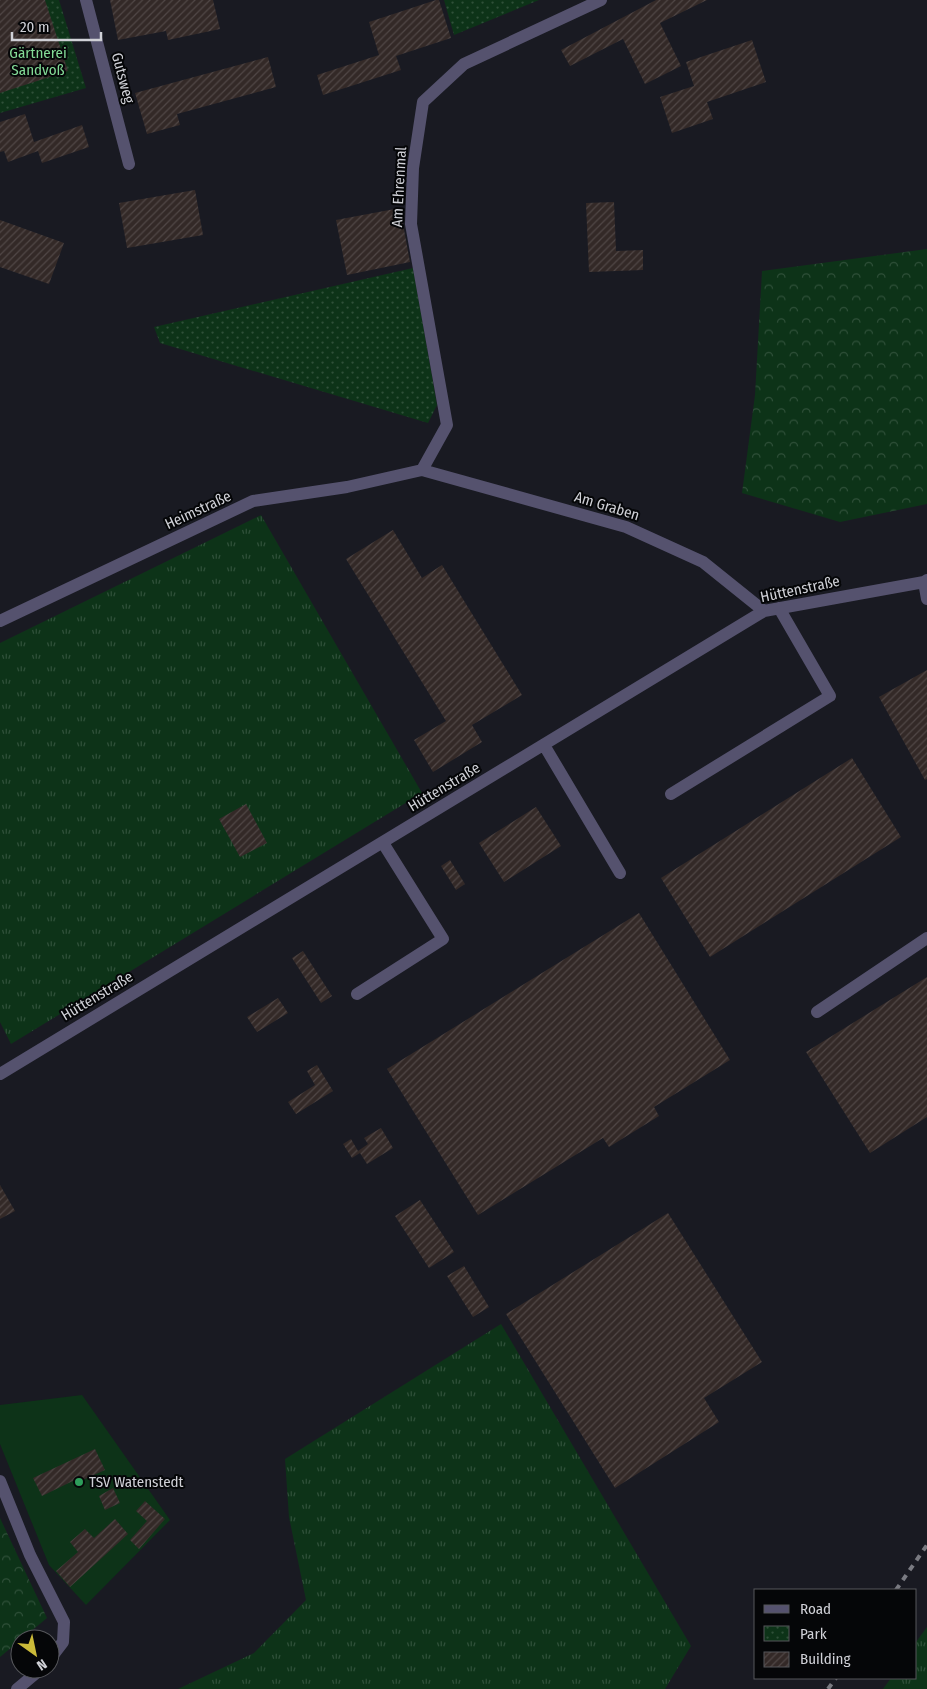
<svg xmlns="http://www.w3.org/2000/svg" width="927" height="1689" font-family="'Fira Sans Condensed',sans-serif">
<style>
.grass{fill:url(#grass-tufts)}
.forest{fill:url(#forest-crowns)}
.park{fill:url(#park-dots)}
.pitch{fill:#0d3318}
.building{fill:url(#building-hatch)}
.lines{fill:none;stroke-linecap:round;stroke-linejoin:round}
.minor{stroke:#55526e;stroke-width:12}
.rail{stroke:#797a81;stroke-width:4;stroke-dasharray:6 6;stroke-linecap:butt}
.leisure-dot{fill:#2e9e5b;stroke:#050608;stroke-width:2}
.labels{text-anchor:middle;stroke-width:4;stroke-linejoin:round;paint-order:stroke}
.park-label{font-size:15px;fill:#83da96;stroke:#050608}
.street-label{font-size:15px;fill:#d0d1d7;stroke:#050608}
.poi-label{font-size:15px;fill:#d0d1d7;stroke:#050608;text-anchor:start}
</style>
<defs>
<pattern id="grass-tufts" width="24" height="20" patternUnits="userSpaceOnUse" patternTransform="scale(1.25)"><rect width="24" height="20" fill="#0d3318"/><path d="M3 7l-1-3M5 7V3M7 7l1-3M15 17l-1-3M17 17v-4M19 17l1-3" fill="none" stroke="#2f5039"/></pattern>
<pattern id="forest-crowns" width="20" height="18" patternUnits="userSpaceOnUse" patternTransform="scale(1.25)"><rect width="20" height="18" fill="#0d3318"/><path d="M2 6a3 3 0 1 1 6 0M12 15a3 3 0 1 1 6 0" fill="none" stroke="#2f5039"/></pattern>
<pattern id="park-dots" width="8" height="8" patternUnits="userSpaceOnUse" patternTransform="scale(1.25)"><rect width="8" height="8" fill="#0d3318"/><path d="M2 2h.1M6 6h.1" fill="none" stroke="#2f5039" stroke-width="1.8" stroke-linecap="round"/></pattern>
<pattern id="building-hatch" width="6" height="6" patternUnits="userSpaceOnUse" patternTransform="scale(1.25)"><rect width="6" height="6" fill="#332927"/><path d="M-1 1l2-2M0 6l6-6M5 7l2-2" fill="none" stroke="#504746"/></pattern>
</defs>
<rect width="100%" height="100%" fill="#191a22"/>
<!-- grass -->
<path class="grass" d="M261,515L422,793L11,1044L0,1022V643Z
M501,1324L691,1646L665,1689H178L254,1653L306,1600L289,1517L285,1459Z
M927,1627V1689H883L891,1678H916V1642Z"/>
<!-- forest -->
<path class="forest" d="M927,249V504L840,522L742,493L755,395L762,271Z
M0,1518L47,1618L0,1657Z"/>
<!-- park -->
<path class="park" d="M0,0H59L86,88L0,113Z
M444,0H539L454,35Z
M413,268L437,405L428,423L160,343L154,327Z"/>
<!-- pitch -->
<path class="pitch" d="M82,1395L170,1520L86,1605L49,1565L0,1444V1405Z"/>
<!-- building -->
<path class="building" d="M0,0H45L68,71L0,93Z
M110,0H213L220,29L168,40L166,31L118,40Z
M436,0H439L451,38L396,56L401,70L323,95L317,75L379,55L369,22Z
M656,0H707L660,23L681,66L645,84L623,39L570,66L561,50Z
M752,40L766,82L707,102L713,119L672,133L660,97L694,86L686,62Z
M268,57L276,87L177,114L180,125L147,134L135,93Z
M25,114L34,142L82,125L89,147L42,163L38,151L8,162L4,151L0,152V122Z
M195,190L203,235L127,248L119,203Z
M614,202L616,251L643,250V270L589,272L586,203Z
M400,208L410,262L347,275L336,220Z
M0,220L64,243L49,284L0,267Z
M393,530L422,578L442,565L522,695L472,725L482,742L433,772L414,740L446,721L346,559Z
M927,670V779L925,780L879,697Z
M852,758L901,837L710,957L661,878Z
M246,804L267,843L240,857L219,819Z
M536,807L561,846L504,882L479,843Z
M450,860L465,884L456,890L441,866Z
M639,913L730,1060L654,1107L659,1116L609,1147L603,1138L478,1215L387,1069Z
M303,951L332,996L321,1003L292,958Z
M927,977V1117L870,1153L806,1052Z
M278,998L288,1013L257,1032L247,1017Z
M317,1065L333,1091L296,1114L288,1102L315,1085L307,1071Z
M381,1128L393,1148L367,1164L360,1153L352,1158L343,1144L351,1139L358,1151L368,1144L364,1138Z
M0,1185L15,1211L0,1219Z
M420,1200L454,1252L429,1268L395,1216Z
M668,1213L762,1362L704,1398L719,1422L615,1488L506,1314Z
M464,1266L489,1307L473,1317L447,1276Z
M95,1449L105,1470L83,1480L81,1477L42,1496L33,1478Z
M113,1488L120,1503L105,1510L99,1496Z
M145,1501L165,1519L139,1549L130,1540L147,1521L136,1511Z
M115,1519L128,1534L70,1587L56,1571L78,1552L70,1542L85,1529L94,1538Z"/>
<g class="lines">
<!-- minor -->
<path class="minor" d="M86,0L129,164
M422,470L447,425L411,224L413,168L423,102L464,64L601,0
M924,582L927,599
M0,621L253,501L347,487L422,470L626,527L703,562L764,611
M544,745L620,873
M671,794L830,696L779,608
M357,994L443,939L383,843
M817,1012L927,938
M0,1074L764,611L924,582L927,580
M0,1481L30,1555L64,1622L63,1642L50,1659
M17,1689L41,1669"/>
<!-- rail -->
<path class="rail" d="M896,1590L927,1545
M828,1689L836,1678"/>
</g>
<!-- markers -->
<circle class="leisure-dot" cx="79" cy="1482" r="5"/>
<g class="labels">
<!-- park labels -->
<g class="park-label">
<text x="38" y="58">Gärtnerei<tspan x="38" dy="17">Sandvoß</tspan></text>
</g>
<!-- street labels -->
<g class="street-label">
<text transform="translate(123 78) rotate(75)" y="5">Gutsweg</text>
<text transform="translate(399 187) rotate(-87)" y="5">Am Ehrenmal</text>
<text transform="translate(607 506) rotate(17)" y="5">Am Graben</text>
<text transform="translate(198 510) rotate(-25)" y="5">Heimstraße</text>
<text transform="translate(800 589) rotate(-12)" y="5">Hüttenstraße</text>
<text transform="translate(444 787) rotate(-31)" y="5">Hüttenstraße</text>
<text transform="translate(97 996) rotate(-31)" y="5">Hüttenstraße</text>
</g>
<!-- poi labels -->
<g class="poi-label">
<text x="89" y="1487">TSV Watenstedt</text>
</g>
</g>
<!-- legend -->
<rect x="754" y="1589" width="162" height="90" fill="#050608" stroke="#56575b"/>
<rect x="764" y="1605" width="25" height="8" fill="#55526e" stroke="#56575b"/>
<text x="800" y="1614" font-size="15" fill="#d0d1d7">Road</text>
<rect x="764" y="1626" width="25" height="15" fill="url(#park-dots)" stroke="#56575b"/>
<text x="800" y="1639" font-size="15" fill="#d0d1d7">Park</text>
<rect x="764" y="1652" width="25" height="15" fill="url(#building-hatch)" stroke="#56575b"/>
<text x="800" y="1664" font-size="15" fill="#d0d1d7">Building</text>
<!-- north arrow -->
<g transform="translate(35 1654) rotate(147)"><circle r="24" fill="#050608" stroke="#56575b"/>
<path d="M0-4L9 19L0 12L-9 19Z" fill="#cbba39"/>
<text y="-8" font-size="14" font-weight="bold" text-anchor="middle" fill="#d0d1d7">N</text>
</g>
<!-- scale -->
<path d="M12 32v8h89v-8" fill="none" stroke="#d0d1d7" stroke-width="2.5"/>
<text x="20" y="32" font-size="15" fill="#d0d1d7" stroke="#050608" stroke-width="4" paint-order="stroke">20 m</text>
</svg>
